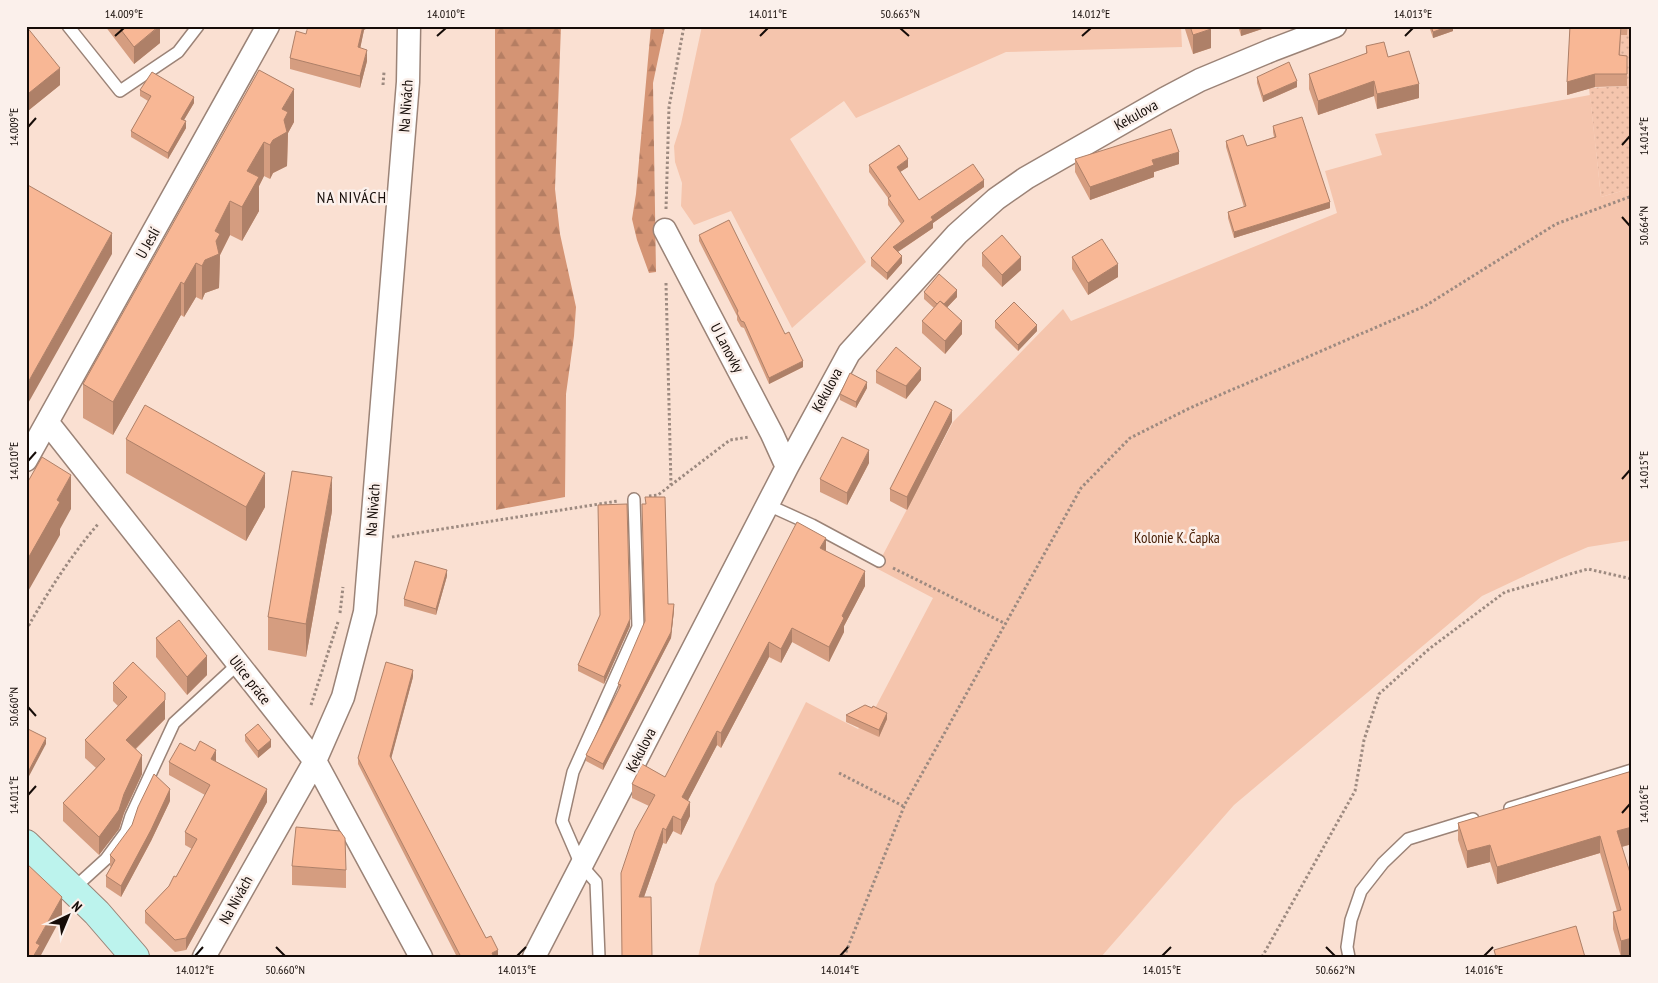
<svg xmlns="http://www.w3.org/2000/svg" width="1658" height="983" font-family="'PT Sans Narrow',sans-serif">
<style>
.grass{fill:url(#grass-dots)}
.forest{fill:url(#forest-firs)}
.green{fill:#f5c5ad}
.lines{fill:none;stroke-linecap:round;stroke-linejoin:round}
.lane-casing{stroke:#9b8377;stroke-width:14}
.street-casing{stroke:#9b8377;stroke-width:25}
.secondary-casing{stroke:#9b8377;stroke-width:30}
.path{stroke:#9d8a80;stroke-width:3;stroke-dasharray:2.5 2.5;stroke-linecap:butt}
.lane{stroke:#fff;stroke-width:11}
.street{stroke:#fff;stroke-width:22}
.secondary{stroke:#bcf3ed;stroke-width:28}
.wall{fill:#d59d80}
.shaded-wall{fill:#ae8068}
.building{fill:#f8b795;stroke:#ae8068}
.ticks{fill:none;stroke:#150c08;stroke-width:2}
.labels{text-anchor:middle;stroke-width:5;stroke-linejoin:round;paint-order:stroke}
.street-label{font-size:15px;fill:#150c08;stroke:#fbf0eb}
.park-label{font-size:15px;fill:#492007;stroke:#fbf0eb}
.neighbourhood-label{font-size:16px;letter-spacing:1px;fill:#150c08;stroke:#fbf0eb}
.neatline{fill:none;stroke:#150c08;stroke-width:2}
.ticks-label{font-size:12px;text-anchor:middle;fill:#150c08}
</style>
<defs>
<pattern id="grass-dots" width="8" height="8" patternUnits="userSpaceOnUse" patternTransform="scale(1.25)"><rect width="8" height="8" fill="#f5c5ad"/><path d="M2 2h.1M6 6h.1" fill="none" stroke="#d1a893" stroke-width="1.8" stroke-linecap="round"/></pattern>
<pattern id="forest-firs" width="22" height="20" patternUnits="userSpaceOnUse" patternTransform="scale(1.25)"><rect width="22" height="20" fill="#d49474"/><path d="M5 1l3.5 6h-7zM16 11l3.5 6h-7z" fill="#b57e63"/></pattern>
</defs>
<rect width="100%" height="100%" fill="#fae0d2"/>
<!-- grass -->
<path class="grass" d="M1628,26H1632V188L1601,197L1589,88L1627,86L1619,68L1621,35H1627Z"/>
<!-- forest -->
<path class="forest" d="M495,26H561L555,189L560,234L576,307L574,336L566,394L565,497L496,510Z
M651,26H665L653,83L656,272L649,273L637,240L632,219L636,194Z"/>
<!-- green -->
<path class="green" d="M702,26H1181L1182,47L1006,52L856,118L844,101L790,139L866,262L792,328L731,211L694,225L681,206L682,183L675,162L674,146L681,124Z
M1590,95L1601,197L1632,188V540L1588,547L1560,559L1482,596L1234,805L1101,957H698L715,884L806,702L858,729L872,714L933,598L876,568L953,422L1063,309L1071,321L1337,213L1325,171L1382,155L1375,134Z"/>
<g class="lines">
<!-- lane casing -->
<g class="lane-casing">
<path id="lane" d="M68,26L120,91L178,52L198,26
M768,505L812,525L879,561
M1510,808L1632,770
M73,889L106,859L126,832L131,816L174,723L238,664
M599,957L596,882L581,865L562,821L573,772L638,627L634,499
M1349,957L1347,947L1351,920L1361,891L1383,863L1408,839L1473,819"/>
</g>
<!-- street casing -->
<g class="street-casing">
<path id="street" d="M665,230L772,434L787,467
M48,423L315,761L421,957
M26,460L268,26
M204,957L315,761L343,697L365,612L408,82L409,26
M534,957L787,467L849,353L957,234L996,199L1026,178L1164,99L1200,80L1272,50L1335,26"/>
</g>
<!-- secondary casing -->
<g class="secondary-casing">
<path id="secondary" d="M26,844L97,913L135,957"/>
</g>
<!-- path -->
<path class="path" d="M383,85L384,72
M666,209L669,107L684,26
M666,283L671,485
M649,496L658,495L730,440L749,437
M392,537L618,501
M893,568L1004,623
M340,613L343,587
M26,630C48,592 71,555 99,523
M311,705L338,622
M839,773L903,806
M844,957L905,804L1081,488L1130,438L1190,408L1425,306L1556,224L1632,196
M1262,957L1355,791L1364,740L1379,694L1429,649L1505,592L1588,569L1632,579"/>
<!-- lane -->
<use href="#lane" class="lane"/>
<!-- street -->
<use href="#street" class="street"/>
<!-- secondary -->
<use href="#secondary" class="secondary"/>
</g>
<!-- wall -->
<path class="wall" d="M26,26L60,85L29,110L26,107Z
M105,26H160V43L134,64Z
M1184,26H1210L1211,48L1193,54Z
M1238,26H1271L1241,36Z
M1429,26H1453V31L1433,38Z
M1570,26H1628L1627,35H1621L1620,55L1627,56V86L1595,87L1567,95Z
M364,30L360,48L367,61L360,88L290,69V58L306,34Z
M1366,46L1388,57L1419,98L1377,109L1374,96L1318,115L1309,89V74L1366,54Z
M259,70L294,122L288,133L287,166L273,173L270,179L264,176L259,186V211L242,241L230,235L220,255L219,288L205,293L202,300L196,297L184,317L181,315L113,435L83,418V384Z
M1257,77L1297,87L1263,102L1257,83Z
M140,90L194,103L184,120L186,128L168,159L131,137V131L148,101L140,96Z
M1273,126L1330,208L1234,238L1228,218V212L1244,207L1226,147V141L1247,146L1274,137L1273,132Z
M1075,159L1179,164L1154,172V177L1090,200L1075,172Z
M869,165L908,167L900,172L919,200L984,187L933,223V228L898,252L902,263L887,280L871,266V258L901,224L888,205V198L869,172Z
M699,235L785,334L803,367L769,384L744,328L741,327L737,320V316L699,241Z
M982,253L1021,270L1002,287L982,266Z
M1072,257L1118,277L1088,295L1072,269Z
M924,292L957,297L947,307L962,334L945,354L922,333V321L934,308L924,299Z
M995,321L1037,331L1018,351L995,328Z
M876,371L921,380L906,399L876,383Z
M867,388L856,408L840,400V394Z
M952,422L907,510L890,501V489Z
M126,439L265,507L246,541L126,473Z
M869,463L847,505L820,492V479Z
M332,511L306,657L268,650V617Z
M826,551L865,586L844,626V632L829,662L792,642L781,663L769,657L721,748L717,745L688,800L690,816L681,835L673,831L666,844L663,843L644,897L622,957L649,806L632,798V784L665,777Z
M447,576L436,615L404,606V599Z
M668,604L674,610L671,638L603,770L586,761V755L619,690L618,684Z
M630,626L604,684L578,671V665Z
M156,638L207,675L187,695L156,657Z
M413,677L391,758L486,938L498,957H457L358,764V758Z
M113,683L165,719L136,749L142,774L124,813L119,829L99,855L63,821V803L96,768L85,758V740L118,706L113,701Z
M846,715L887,719L879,737L846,722Z
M245,735L271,747L258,758L245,741Z
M169,762H216L267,802L186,950L175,952L145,923V911L169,886L176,877L192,849L185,845V832L205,795L169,775Z
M1632,771V844L1622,847L1632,955L1625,957H1621L1613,929V912L1617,911L1600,853L1497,884L1490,862L1467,868L1458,840V823Z
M170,801L151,841L121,897L106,887V876L111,867L110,866V855Z
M292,866L346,870V888L292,885Z"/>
<!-- shaded-wall -->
<path class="shaded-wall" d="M160,26V43L134,64V47Z
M363,26H371L364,30L358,59V47Z
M1252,26H1271L1241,36V30Z
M1449,26H1453V31L1433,38V32Z
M1211,29V48L1193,54V35Z
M367,50V61L360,88V76Z
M60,68V85L29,110V93Z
M1595,74V87L1567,95V82Z
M1297,81V87L1263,102V96Z
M1374,81V96L1318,115V101Z
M1419,84V98L1377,109V94Z
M294,89V122L288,133L287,166L273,173L270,179V145L282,109Z
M194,97V103L181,125V119Z
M186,121V128L168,159V153Z
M264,142V176L259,186V211L242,241V207L247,171Z
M1179,152V164L1154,172V177L1090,200V187L1152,160Z
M908,159V167L897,174V167Z
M984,180V187L933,223V228L893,255V247L931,217Z
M230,201V235L220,255L219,288L205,293L202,300V266L215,231Z
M1330,202V208L1234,238V232Z
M112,233V254L26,407V386Z
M902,256V263L887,280V273Z
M1021,257V270L1002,287V275Z
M196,263V297L184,317V284Z
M1118,264V277L1088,295V283Z
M181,282V315L113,435V402Z
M957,290V297L941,314V308Z
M962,321V334L945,354V341Z
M1037,325V331L1018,351V345Z
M803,361V367L769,384V378Z
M921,368V380L906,399V386Z
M867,382V388L856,408V402Z
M952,410V422L907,510V497Z
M869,450V463L847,505V493Z
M265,473V507L246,541V507Z
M71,475V509L60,529V535L26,595V562L57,500Z
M332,477V511L306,657V624Z
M826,538V552L820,548Z
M447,570V576L436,615V609Z
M865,571V586L844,626V632L829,662V647L842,616Z
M674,604V610L671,638L603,770V764Z
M630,619V626L604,684V677Z
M792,628V642L781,663V649Z
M769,642V657L721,748V733Z
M207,656V675L187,695V677Z
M413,670V677L390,763V756Z
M165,700V719L126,758V740Z
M887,713V719L879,737V730Z
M717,731V745L682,812V797Z
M46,738V744L27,780V774Z
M271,740V747L258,758V751Z
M216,750V762L211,759Z
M142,755V774L124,813L119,829L99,855V837Z
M170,789V801L151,841L121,897V886Z
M267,789V802L186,950V938Z
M690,802V816L681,835V820Z
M673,816V831L666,844V830Z
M1632,827V844L1617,848V831Z
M663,828V843L639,911V897Z
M1600,836V853L1497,884V867Z
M1490,845V862L1467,868V851Z
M62,897V916L40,957H33L36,943Z
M1632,938V955L1625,957H1621V941Z
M498,950V957H492V953Z"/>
<!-- building -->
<path class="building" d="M26,26L60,68L29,93L26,90Z
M118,26H159L134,47Z
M308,26H363L358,47L367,50L360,76L290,58L296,31L306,34Z
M1190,26H1210L1211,29L1193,35Z
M1240,26H1252L1241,30Z
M1431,26H1449L1433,32Z
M1570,26H1621L1619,55L1627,56V74H1595L1567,82Z
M1384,42L1388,57L1409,51L1419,84L1377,94L1374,81L1318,101L1309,74L1367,53L1366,46Z
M1289,62L1297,81L1263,96L1257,77Z
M259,70L294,89L282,109L288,112L284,120L287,132L273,140L270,145L264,142L247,171L259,177L242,207L230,201L215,231L220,234L216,241L219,254L205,260L202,266L196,263L184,284L181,282L113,402L83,384Z
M152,72L194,97L181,119L186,121L168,153L131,131L151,96L140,90Z
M1302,117L1330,202L1234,232L1228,212L1246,206L1226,141L1243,135L1247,146L1276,137L1273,126Z
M1171,129L1179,152L1152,160L1154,165L1090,187L1075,159Z
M899,145L908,159L897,167L919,200L973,164L984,180L931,217L933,220L893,247L902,256L887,273L871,258L904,221L888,198L891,196L869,165Z
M26,184L112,233L26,386Z
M729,220L785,334L789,332L803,361L769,378L744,322L741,321L737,313L738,311L699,235Z
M1002,235L1021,257L1002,275L982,253Z
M1102,239L1118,264L1088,283L1072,257Z
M939,274L957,290L944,304L940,301L937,304L924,292Z
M940,301L962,321L945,341L922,321Z
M1014,302L1037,325L1018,345L995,321Z
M896,347L921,368L906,386L876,371Z
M850,373L867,382L856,402L840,394Z
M935,401L952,410L907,497L890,489Z
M145,405L265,473L246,507L126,439Z
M842,437L869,450L847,493L820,479Z
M42,457L71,475L57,500L60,502L26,562V485Z
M292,471L332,477L306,624L268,617Z
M645,497H665L668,604H674L671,632L603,764L586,755L621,685L618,684L645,621L642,504H646Z
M627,504L630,619L604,677L578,665L600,615L598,505Z
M797,522L826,538L820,548L865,571L842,616L844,618L829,647L792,628L781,649L769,642L721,733L717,731L682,797L690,802L681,820L673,816L666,830L663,828L639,897H651L652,957H622L621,873L635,831L655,795L632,784L642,764L665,777Z
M415,561L447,570L436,609L404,599Z
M179,620L207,656L187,677L156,638Z
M133,662L165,693V700L126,740L142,755L124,794L119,810L99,837L63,803L105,759L85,740L127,697L113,683Z
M386,662L413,670L390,756L486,938L491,936L498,950L492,953L494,957H461L358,758Z
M865,705L872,708L873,706L887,713L879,730L846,715Z
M258,724L271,740L258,751L245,735Z
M28,729L46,738L27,774L26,732Z
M200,741L216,750L211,759L267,789L186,938L175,940L145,911L169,886L174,876L176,877L197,839L185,832L210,785L169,762L180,743L195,751Z
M1632,771V827L1617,831L1632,879V938L1621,941L1613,912L1621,910L1600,836L1497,867L1490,845L1467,851L1458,823Z
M154,774L170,789L151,830L121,886L106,876L115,860L110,855L132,825L138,807Z
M296,827L340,831L345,838L346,870L292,866Z
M26,863L62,897L36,943L40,945L33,957H26Z
M1576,926L1585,957H1496L1494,950Z"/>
<!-- ticks -->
<path class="ticks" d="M900,28L909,36M115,36L124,28M437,36L446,28M760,36L768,28M1082,36L1091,28M1405,36L1413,28M28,127L36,118M1622,145L1630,136M1622,217L1630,226M28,461L36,452M1622,479L1630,470M28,707L36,716M28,795L36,786M1622,813L1630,804M276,947L285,956M1326,947L1335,956M195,956L203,947M517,956L526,947M840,956L848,947M1162,956L1171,947M1484,956L1493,947"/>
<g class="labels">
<!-- street labels -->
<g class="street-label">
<text transform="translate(406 106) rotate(-86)" y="5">Na Nivách</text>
<text transform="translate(1136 115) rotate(-29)" y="5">Kekulova</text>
<text transform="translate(148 243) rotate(-61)" y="5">U Jeslí</text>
<text transform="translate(727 348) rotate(62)" y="5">U Lanovky</text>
<text transform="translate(827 390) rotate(-62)" y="5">Kekulova</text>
<text transform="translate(373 510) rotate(-86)" y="5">Na Nivách</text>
<text transform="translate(250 680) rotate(52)" y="5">Ulice práce</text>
<text transform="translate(641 750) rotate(-63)" y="5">Kekulova</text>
<text transform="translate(236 900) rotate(-61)" y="5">Na Nivách</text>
</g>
<!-- park labels -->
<g class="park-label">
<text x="1177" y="543">Kolonie K. Čapka</text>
</g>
<!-- neighbourhood labels -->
<g class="neighbourhood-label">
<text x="352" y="203">NA NIVÁCH</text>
</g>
</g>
<!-- border -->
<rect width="1658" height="983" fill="none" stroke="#fbf0eb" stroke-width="55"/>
<!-- north arrow -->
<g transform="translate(68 916) rotate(44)" stroke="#fbf0eb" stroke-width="4" paint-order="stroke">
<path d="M0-4L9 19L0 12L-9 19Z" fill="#150c08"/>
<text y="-8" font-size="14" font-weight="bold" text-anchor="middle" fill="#150c08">N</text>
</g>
<rect x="28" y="28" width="1602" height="928" class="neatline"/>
<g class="ticks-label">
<text x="124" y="18">14.009°E</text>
<text x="446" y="18">14.010°E</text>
<text x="768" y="18">14.011°E</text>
<text x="900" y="18">50.663°N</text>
<text x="1091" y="18">14.012°E</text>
<text x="1413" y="18">14.013°E</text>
<text transform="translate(14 127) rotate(-90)" y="4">14.009°E</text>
<text transform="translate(1644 136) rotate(-90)" y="4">14.014°E</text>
<text transform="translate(1644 226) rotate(-90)" y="4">50.664°N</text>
<text transform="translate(14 461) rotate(-90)" y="4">14.010°E</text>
<text transform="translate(1644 470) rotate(-90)" y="4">14.015°E</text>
<text transform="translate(14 707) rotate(-90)" y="4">50.660°N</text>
<text transform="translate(14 795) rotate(-90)" y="4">14.011°E</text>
<text transform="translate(1644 804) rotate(-90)" y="4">14.016°E</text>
<text x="195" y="974">14.012°E</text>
<text x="285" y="974">50.660°N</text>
<text x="517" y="974">14.013°E</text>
<text x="840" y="974">14.014°E</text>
<text x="1162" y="974">14.015°E</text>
<text x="1335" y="974">50.662°N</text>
<text x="1484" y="974">14.016°E</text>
</g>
</svg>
